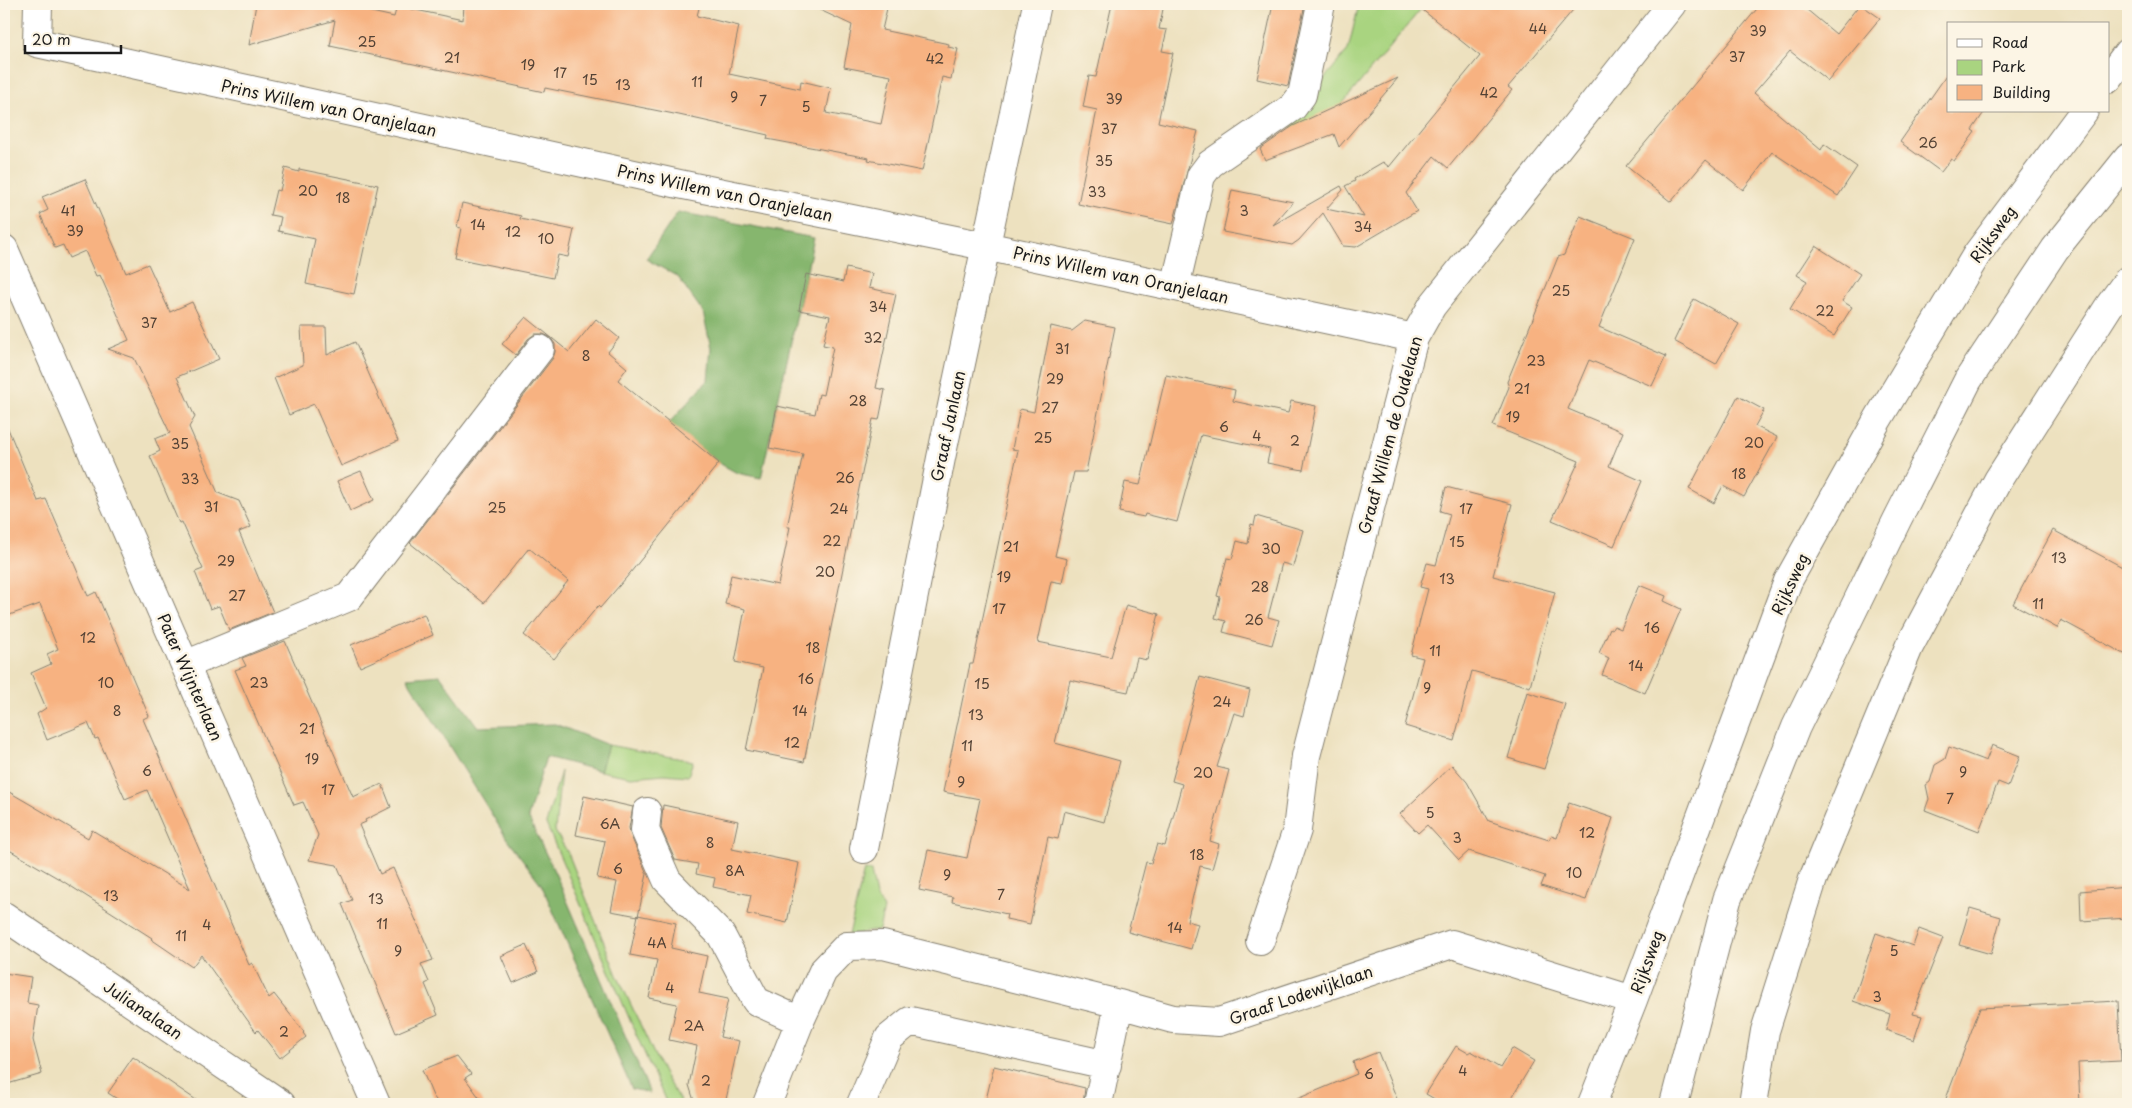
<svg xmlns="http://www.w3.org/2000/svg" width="2132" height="1108" font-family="'Playpen Sans',sans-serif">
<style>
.green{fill:#a9d480;stroke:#62784e}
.forest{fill:#86b66e;stroke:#516945}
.building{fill:#f7b281}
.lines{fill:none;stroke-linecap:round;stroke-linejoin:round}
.minor-casing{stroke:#847e6e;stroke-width:30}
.major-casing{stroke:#847e6e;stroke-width:30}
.minor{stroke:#fff;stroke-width:28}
.major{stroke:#fff;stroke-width:28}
.labels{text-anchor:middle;stroke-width:5;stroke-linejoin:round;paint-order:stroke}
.number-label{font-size:14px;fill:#534235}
.street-label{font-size:16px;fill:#1c1c1c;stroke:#fcf5e5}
</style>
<rect width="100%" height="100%" fill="#fcf5e5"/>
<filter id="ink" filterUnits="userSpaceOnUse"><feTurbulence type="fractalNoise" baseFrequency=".02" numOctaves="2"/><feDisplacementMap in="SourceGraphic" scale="10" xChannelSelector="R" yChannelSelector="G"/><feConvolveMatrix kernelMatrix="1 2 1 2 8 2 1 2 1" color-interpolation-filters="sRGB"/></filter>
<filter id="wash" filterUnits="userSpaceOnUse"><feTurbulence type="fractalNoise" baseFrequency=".0096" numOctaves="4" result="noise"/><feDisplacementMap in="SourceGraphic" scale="20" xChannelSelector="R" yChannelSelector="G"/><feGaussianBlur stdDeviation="1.12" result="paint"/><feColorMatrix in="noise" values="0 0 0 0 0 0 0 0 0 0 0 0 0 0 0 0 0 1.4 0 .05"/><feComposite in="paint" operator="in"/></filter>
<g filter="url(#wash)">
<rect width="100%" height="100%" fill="#ede1bf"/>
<!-- green -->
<path class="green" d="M1359,4H1425L1310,143L1287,123L1348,50Z
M608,745L693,761L688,776L664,774L631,777L600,771Z
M561,771L555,831L568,853L617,975L663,1073L682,1104H667C625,1012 587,917 546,824Z
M864,870L871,871L876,896L884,909L879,930L849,935Z"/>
<!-- forest -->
<path class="forest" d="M678,212L814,238L761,478L737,473L719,463L669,423L708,380L711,348L703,312L678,277L646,259Z
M440,675L478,727L555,724L608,745L600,771L546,757L528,817L556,875L650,1093L632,1089L541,884L507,839L407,678Z"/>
<g id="blocks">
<!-- building -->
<path class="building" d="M256,4H366L367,11L394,17L397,6L463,20L464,4H700L697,16L739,26L729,74L800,89L801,81L831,88L826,113L881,124L891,76L844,67L852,25L807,4H888L882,30L949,44L948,47L958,49L951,79L942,77L922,171L868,160L869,158L767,139L768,135L679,115L545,88L544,92L330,46L335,20L249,45Z
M1112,4H1164L1159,29L1167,30L1162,51L1173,53L1158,122L1198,131L1173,224L1078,204L1097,110L1083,107L1089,76L1096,77Z
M1273,4H1305L1288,86L1257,79Z
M1415,4H1578L1508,87L1512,90L1448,168L1434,156L1406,193L1417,211L1356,247L1343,246L1323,213L1299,240L1292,245L1223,232L1232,190L1293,202L1273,225L1341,186L1343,190L1326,209L1364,217L1345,186L1355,181L1354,179L1383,162L1389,167L1480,56Z
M1761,4H1800L1836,34L1860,4L1880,18L1828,81L1790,51L1754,93L1821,150L1824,144L1857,167L1838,196L1772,152L1743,190L1706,160L1671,202L1626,166Z
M1948,73V111H1985L1972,130L1975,132L1954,161L1951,159L1941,172L1900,142Z
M1398,78L1339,147L1334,134L1265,160L1260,149L1293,126Z
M285,168L299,172V169L378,185L354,294L306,284L315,239L278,231L281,217L270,215L276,190L280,191Z
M85,179L126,273L148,264L170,312L192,302L219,359L177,377L195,417L189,427L218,493L239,501L251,527L239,532L273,612L229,630L219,606L210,609L195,572L203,569L182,522L179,523L150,456L160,451L155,439L170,433L134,358L108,349L129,340L100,275L96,276L85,251L69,258L63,245L55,248L40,214L48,210L42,197Z
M462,203L521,216L520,219L574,230L568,257L558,255L553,278L455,258L461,228L457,227Z
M1580,216L1635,238L1599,327L1666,356L1652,386L1589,360L1568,409L1623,432L1609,466L1642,481L1614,546L1552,520L1579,461L1493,426L1509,387L1507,382L1552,272L1558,257L1564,255Z
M1816,246L1860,274L1842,301L1852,307L1834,336L1790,309L1807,281L1797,275Z
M846,268L872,274L869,288L896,294L876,388L885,390L879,420L873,419L804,762L746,750L763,668L735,662L745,609L725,604L731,575L778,585L790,527H787L803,454L769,448L777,406L815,414L819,394L823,395L833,347L823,345L830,316L799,310L806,274L843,282Z
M1694,299L1739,324L1716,364L1674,341Z
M526,317L569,352L596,319L619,338L608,352L627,368L618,380L719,463L626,578L600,608L598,606L554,659L524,635L568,581L529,548L484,603L410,543L553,358L555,352V344L550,337L543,334H535L528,339L516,355L502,344Z
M1085,321L1115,327L1086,472H1074L1055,556L1067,559L1062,583L1051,581L1038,642L1111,657L1126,605L1159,614L1147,660L1137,658L1128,692L1070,680L1055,743L1120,761L1104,822L1064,811L1058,839L1048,837L1030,924L1006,919L1007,914L952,902L953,897L919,890L928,850L967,858L980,799L943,792L970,664H973L1018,450L1012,449L1020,409L1034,412L1051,326L1072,331Z
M301,327H326L327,355L355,342L398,441L341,466L314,404L289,415L274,378L303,365Z
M1166,375L1235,390L1233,401L1288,413L1291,401L1316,406L1303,470L1267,463L1270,449L1201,435L1177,522L1145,514L1144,517L1119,512L1125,482L1140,485Z
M1738,396L1764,410L1755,426L1777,437L1744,497L1723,486L1714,503L1689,489Z
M4,419L38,501L46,499L88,596L96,592L149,716L143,719L249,965L252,963L269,998L274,994L304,1032L303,1033L306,1037L280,1058L258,1030L256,1032L201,955L192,967L151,939L152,938L61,880L4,847V789L88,838L92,830L190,889L147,790L125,799L98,738L95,739L88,723L47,740L37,714L46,708L31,673L51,664L47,654L58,649L40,604L4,617Z
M361,471L374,500L350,511L337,481Z
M1446,487L1512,504L1493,576L1555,592L1530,687L1472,671L1454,741L1405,726L1423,658L1411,655L1428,589L1420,587L1427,563L1436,565L1450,514L1440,511Z
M1256,516L1303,530L1293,566L1282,563L1268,617L1279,620L1272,645L1223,632L1226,621L1215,618L1220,597L1217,596L1227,558L1232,559L1237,541L1248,544L1251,524L1254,525Z
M2053,530L2128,570V656L2061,620L2057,628L2013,604Z
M1639,585L1666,596L1664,601L1681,609L1645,693L1602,675L1609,658L1599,653L1610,628L1612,629L1614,626L1621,629Z
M424,614L433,635L360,667L351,645Z
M285,641L353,797L382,784L391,807L365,820L366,822L359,825L380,874L393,868L421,932L433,960L421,964L429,982L425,984L438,1015L396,1033L342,904L352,900L337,865L309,860L318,835L303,802L294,805L235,670L246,666L242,658Z
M1200,677L1250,690L1244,716L1234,713L1217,767L1229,770L1210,841L1219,844L1212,869L1200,866L1187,921L1198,924L1191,949L1128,932L1146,862L1151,863L1157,844L1165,846L1182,784L1172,781Z
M1527,692L1565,704L1544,769L1508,758Z
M1992,745L2020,756L2008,786L1998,782L1979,831L1925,810L1929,799L1926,785L1930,782L1935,765L1945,759L1949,747L1986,761Z
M1452,765L1467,782L1489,821L1549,840L1551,836L1557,838L1569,803L1613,818L1586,900L1541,886L1545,876L1469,851L1459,860L1427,825L1418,833L1400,814Z
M584,796L633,807L629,828L631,836L647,874L638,916L611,911L617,882L597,878L605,841L576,835Z
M663,805L738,821L732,849L799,863L787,923L747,914L751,895L713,887L715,878L696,874L698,864L675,860L661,828Z
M2128,887V918L2081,921L2080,891Z
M1970,908L2001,917L1991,954L1959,945Z
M638,915L676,923L671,948L707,956L699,993L728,999L720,1037L739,1041L725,1104H695L689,1085L697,1046L669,1040L677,1004L649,998L657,960L630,955Z
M1919,929L1943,938L1913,1014L1922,1016L1914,1040L1886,1030L1890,1014L1853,1001L1876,933L1913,946Z
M526,945L538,972L513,983L501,956Z
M4,973L31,977L27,1003L38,1005L33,1040L42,1074L4,1085Z
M2118,1001L2121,1061L2078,1063L2080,1104H1944L1980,1008Z
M1456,1046L1468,1053L1471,1051L1500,1068L1512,1048L1534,1061L1508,1104H1443L1426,1094Z
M1378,1052L1399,1104H1285L1357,1074L1353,1062Z
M457,1056L471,1074L465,1078L484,1104H439L433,1096L422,1070Z
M133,1057L202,1104H125L108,1093Z
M994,1066L1085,1088L1083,1104H985Z"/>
</g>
</g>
<g filter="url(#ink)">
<use href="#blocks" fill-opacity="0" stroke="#847e6e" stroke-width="1"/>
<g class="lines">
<!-- minor casing -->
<g class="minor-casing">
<path id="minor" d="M38,4L37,43L679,184L985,246L1414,338
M2108,79L2128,52
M4,249L376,1104
M1175,287L1201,176L1210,164L1293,107L1302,95L1321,4
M185,665L349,597L540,349
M647,812L645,830L667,880L721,935L756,1001L800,1021
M864,849L941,458L1037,4
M4,916L281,1104
M1260,941L1297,830L1306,756L1414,338L1432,306L1672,4
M767,1104L800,1021L823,971L847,946L883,945L1119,1004L1173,1019L1219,1022L1452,944L1633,1000
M861,1104L889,1038L910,1021L1107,1065
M1098,1104L1119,1004
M1592,1104L1633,1000L1788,581L1878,419L1977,254L2084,111
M1753,1104L1765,1031L1813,879L1909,647L1998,480L2109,306L2128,280"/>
</g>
<!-- major casing -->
<g class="major-casing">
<path id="major" d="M1674,1104L1727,900L1796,727L1897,520L1968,380L2055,249L2128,158"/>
</g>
<!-- minor -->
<use href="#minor" class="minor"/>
<!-- major -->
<use href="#major" class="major"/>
</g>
</g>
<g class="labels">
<!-- number labels -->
<g class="number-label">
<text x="1538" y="34">44</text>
<text x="1758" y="36">39</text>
<text x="367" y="47">25</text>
<text x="1737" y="62">37</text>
<text x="452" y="63">21</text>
<text x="935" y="64">42</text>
<text x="528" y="70">19</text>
<text x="560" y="78">17</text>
<text x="590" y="85">15</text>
<text x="697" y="87">11</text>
<text x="623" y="90">13</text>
<text x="1489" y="98">42</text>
<text x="734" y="102">9</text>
<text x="1114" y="104">39</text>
<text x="763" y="106">7</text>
<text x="806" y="112">5</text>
<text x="1109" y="134">37</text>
<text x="1928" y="148">26</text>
<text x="1104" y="166">35</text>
<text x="308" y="196">20</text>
<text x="1097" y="197">33</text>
<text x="343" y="203">18</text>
<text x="68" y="216">41</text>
<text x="1244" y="216">3</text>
<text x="478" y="230">14</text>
<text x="1363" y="232">34</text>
<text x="75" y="236">39</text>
<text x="513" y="237">12</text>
<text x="546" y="244">10</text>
<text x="1561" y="296">25</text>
<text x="878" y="312">34</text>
<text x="1825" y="316">22</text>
<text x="149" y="328">37</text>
<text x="873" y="343">32</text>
<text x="1062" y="354">31</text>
<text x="586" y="361">8</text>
<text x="1536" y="366">23</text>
<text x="1055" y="384">29</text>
<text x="1522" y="394">21</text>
<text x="858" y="406">28</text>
<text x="1050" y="413">27</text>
<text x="1513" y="422">19</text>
<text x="1224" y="432">6</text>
<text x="1257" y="441">4</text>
<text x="1043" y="443">25</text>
<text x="1295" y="446">2</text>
<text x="1754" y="448">20</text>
<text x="180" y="449">35</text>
<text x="1739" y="479">18</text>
<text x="845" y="483">26</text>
<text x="190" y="484">33</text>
<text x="211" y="512">31</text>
<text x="497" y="513">25</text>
<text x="839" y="514">24</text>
<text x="1466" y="514">17</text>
<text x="832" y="546">22</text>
<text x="1457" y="547">15</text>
<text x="1011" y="552">21</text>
<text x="1271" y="554">30</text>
<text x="2059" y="563">13</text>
<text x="226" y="566">29</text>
<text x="825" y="577">20</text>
<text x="1004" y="582">19</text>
<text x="1447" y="584">13</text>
<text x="1260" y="592">28</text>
<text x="237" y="601">27</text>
<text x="2038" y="609">11</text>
<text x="999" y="614">17</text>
<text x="1254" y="625">26</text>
<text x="1652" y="633">16</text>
<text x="88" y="643">12</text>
<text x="813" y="653">18</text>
<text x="1435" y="656">11</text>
<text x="1636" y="671">14</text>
<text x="806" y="684">16</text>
<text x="106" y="688">10</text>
<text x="259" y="688">23</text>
<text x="982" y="689">15</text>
<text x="1427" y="693">9</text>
<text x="1222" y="707">24</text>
<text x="117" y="716">8</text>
<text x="800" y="716">14</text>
<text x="976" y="720">13</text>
<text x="307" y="734">21</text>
<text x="792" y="748">12</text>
<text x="967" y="751">11</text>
<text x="312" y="764">19</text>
<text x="147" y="776">6</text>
<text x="1963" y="777">9</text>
<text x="1203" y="778">20</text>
<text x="961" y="787">9</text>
<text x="328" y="795">17</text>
<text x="1950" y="804">7</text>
<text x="1430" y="818">5</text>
<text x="610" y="829">6A</text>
<text x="1587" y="838">12</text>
<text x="1457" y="843">3</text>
<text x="710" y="848">8</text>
<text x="1197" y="860">18</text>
<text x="618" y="874">6</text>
<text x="735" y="876">8A</text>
<text x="1574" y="878">10</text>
<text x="947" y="880">9</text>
<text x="1001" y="900">7</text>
<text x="111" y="901">13</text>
<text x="376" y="904">13</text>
<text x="382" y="929">11</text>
<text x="207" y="930">4</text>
<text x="1175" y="933">14</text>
<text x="181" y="941">11</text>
<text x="657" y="948">4A</text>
<text x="398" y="956">9</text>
<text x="1894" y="956">5</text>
<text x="670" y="993">4</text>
<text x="1877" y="1002">3</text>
<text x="694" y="1031">2A</text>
<text x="284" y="1037">2</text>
<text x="1463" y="1076">4</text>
<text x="1369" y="1079">6</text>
<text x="706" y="1086">2</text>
</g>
<!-- street labels -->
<g class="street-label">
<text transform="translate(329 108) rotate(12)" y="6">Prins Willem van Oranjelaan</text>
<text transform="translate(725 193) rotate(12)" y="6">Prins Willem van Oranjelaan</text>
<text transform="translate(1993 234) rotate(-54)" y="6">Rijksweg</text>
<text transform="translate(1121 275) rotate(12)" y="6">Prins Willem van Oranjelaan</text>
<text transform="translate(948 426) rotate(-78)" y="6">Graaf Janlaan</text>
<text transform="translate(1390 435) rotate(-75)" y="6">Graaf Willem de Oudelaan</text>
<text transform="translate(1790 584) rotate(-65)" y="6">Rijksweg</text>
<text transform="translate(190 677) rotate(66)" y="6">Pater Wijnterlaan</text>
<text transform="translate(1647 962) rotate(-70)" y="6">Rijksweg</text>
<text transform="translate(1301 995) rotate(-19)" y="6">Graaf Lodewijklaan</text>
<text transform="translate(143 1010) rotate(34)" y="6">Julianalaan</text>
</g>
</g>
<!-- margin -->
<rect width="2132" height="1108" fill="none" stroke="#fcf5e5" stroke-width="20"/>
<!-- legend -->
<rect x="1947" y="22" width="162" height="90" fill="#fcf5e5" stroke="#a29e95"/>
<rect x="1957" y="39" width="25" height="8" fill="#ffffff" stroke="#a29e95"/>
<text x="1992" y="48" font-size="15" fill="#1c1c1c">Road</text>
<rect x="1957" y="60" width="25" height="15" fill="#a9d480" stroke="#a29e95"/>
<text x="1992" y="72" font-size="15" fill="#1c1c1c">Park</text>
<rect x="1957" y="85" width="25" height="15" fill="#f7b281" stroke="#a29e95"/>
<text x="1992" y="98" font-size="15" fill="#1c1c1c">Building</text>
<!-- scale -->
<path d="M25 45v8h96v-8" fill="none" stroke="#1c1c1c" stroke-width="2.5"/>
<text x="32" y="45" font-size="15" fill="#1c1c1c" stroke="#fcf5e5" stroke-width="4" paint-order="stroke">20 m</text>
</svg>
